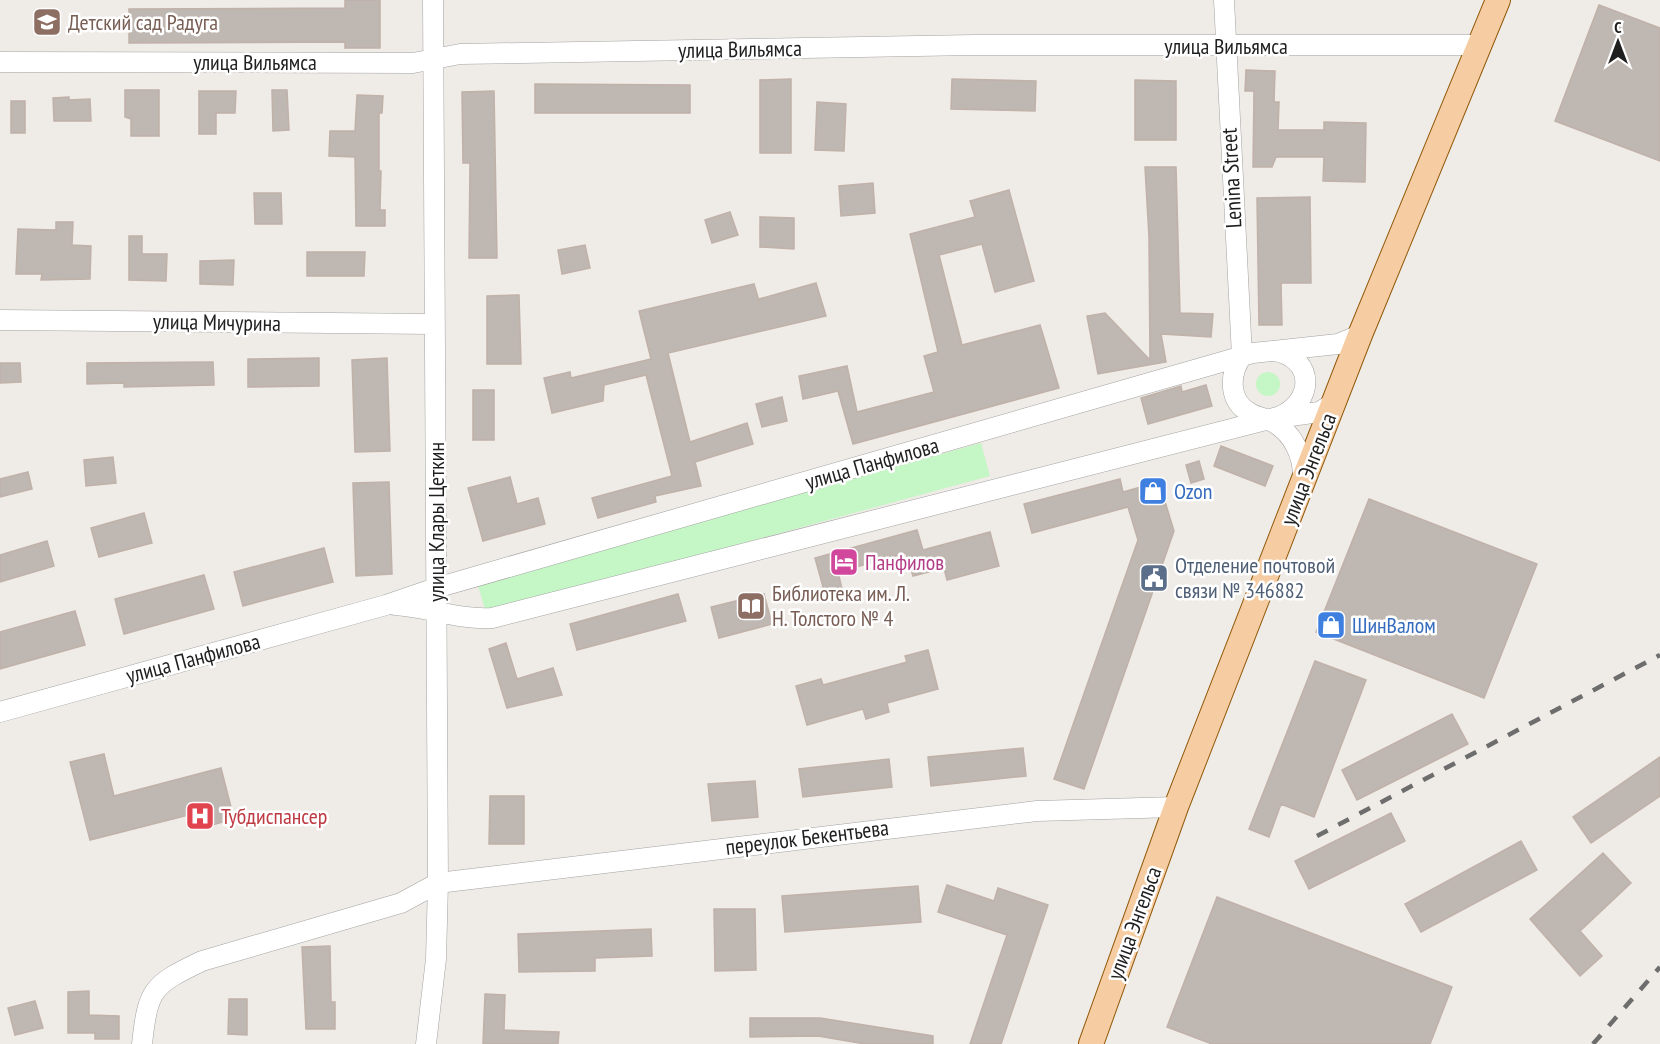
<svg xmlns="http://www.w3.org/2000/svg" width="1660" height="1044" font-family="'PT Sans Narrow',sans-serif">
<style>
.park{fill:#c5f6c5}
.building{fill:#bfb7b2;stroke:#c0b1a9;stroke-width:1.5}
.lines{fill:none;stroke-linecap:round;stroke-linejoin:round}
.minor-casing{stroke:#a3a3a3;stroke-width:21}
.major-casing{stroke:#915909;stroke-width:26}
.minor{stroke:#fff;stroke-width:20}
.major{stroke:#f6cca3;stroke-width:24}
.rail{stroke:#6d6d6d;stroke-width:4.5;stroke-dasharray:12 12;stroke-linecap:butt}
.labels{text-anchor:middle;stroke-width:5;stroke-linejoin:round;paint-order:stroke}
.education-label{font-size:22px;fill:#785e54;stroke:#fff;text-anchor:start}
.street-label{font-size:22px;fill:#1f1f1f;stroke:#fff}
.shop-label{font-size:22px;fill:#366cbe;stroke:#fff;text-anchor:start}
.hotel-label{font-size:22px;fill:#b23c85;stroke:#fff;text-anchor:start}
.service-label{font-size:22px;fill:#4e5e75;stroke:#fff;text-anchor:start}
.health-label{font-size:22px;fill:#be3a42;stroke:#fff;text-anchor:start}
</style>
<rect width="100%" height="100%" fill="#efebe6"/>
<!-- park -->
<path class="park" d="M1256 384a12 12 0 1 1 24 0a12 12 0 1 1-24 0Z
M981,443L990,476L486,613L477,582Z"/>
<!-- building -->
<path class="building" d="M345,0H380V48H345V42L129,43V9L345,8Z
M1599,5L1660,28V161L1555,121Z
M1246,70L1275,71L1274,102H1279L1278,130H1324V122L1366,123L1365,182L1323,181L1324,157H1276L1272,167H1253L1254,91H1245Z
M791,79V153H760V80Z
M952,79L1036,81L1035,111L951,109Z
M1135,80L1176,81V140H1135Z
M535,84L690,85V113H535Z
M125,90H159V136H131V119L125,117Z
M272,90H287L289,130L273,131Z
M199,91H236L235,113H216V134H199Z
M494,91L497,258H469L470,163H463L462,92Z
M357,95L383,96L382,113H379V171H381L380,210H385V226H356L355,157L329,156L330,131H355Z
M69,97V100L90,99L91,121H54L53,98Z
M11,101H25V133H11Z
M817,102L846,104L844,151L815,150Z
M1145,167H1176L1180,313L1213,314L1211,337L1161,334L1166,362L1098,374L1087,316L1105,313L1150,360L1149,237Z
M873,183L875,213L841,216L839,186Z
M1009,190L1034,281L995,292L982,244L939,255L962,345L1040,325L1059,388L853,444L838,391L803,399L799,376L847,366L857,412L934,392L924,356L938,352L910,234L975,217L970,201Z
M254,193H281L282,224H255Z
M1310,197L1311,283H1281L1282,325H1259L1257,198Z
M730,212L738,235L712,243L705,220Z
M760,217L794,218V249L760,247Z
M56,222H73L72,245L91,246L90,279L41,280L42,274H16L18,229L56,230Z
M129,236H142V254H167L166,281L129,280Z
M585,245L590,268L562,274L558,250Z
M307,252H365L364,276H307Z
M234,260L233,285L200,284V261Z
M816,283L826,316L668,353L690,442L747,423L753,444L695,462L701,486L655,496L656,502L598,518L592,498L672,476L646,375L604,385L603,401L552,413L544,378L570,372L571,378L651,359L639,311L754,284L759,301V299Z
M519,295L521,364H487V296Z
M319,358V386L248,387V359Z
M387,358L390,451L355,452L352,360Z
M213,362L214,385L124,387V383L87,384V363Z
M0,363H20L21,382L0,383Z
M1206,385L1212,406L1148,424L1141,398L1181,386L1182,392Z
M473,390H494V440H473Z
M782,397L787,421L762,427L756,404Z
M1221,446L1273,466L1265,486L1214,466Z
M113,457L116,483L86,486L84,460Z
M1199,461L1204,479L1191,483L1186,465Z
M28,472L32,489L0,497V479Z
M510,477L517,504L538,498L545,524L483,541L468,488Z
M1120,479L1123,492L1159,482L1174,531L1084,789L1054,779L1138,540L1128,507L1032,533L1024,504Z
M389,482L392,574L356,576L353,483Z
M1369,499L1537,564L1484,698L1316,632Z
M144,513L152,543L99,557L91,528Z
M917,530L923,550L990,532L999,566L947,580L944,568L913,576L906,553L838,572L842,589L825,594L815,558Z
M47,541L54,566L0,582V555Z
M324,548L333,582L243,606L234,572Z
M204,575L214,609L124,634L115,599Z
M678,594L686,621L577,650L570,624Z
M764,594L772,624L719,638L711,607Z
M75,611L85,645L0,669V632Z
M506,643L517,679L553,668L562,695L507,708L489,649Z
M928,650L938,689L887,703L889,712L866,719L863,709L807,725L796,686L821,679L823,685L907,662L905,656Z
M1315,661L1366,680L1314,817L1281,804L1269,837L1249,829Z
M1452,714L1468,744L1357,800L1342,770Z
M1023,748L1026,776L931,786L928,757Z
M104,754L114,796L221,768L234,819L204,827L200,812L90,840L70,762Z
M1660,757V796L1591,843L1573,817Z
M889,759L892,787L803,797L799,769Z
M755,781L758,817L712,821L708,784Z
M490,796H524V844H489Z
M1391,813L1405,841L1309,889L1295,861Z
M1521,841L1537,870L1421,932L1405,904Z
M1603,853L1631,883L1580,931L1602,956L1580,976L1530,919Z
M947,885L994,901L998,888L1048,905L1001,1044H970L1007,935L938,912Z
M918,886L921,922L785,932L782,896Z
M1217,897L1452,987L1430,1044H1212L1167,1027Z
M714,909H755L756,970L715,971Z
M651,929L652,956L595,958V971L519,972L518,934Z
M330,946L331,1002H335V1029H306L302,947Z
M89,991V1015L119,1016V1039H95V1033H68V992Z
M485,994L505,995L504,1030L559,1032L558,1044H483Z
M229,999H247V1035L228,1034Z
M35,1001L43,1028L15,1035L8,1008Z
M750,1018H820L933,1036V1044H865L818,1036L750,1037Z"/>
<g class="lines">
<!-- minor casing -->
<g class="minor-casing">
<path id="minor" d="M1224,0L1242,356
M0,62L413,63L460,54L974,45H1481
M0,320L434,324
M1242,356C1229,374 1228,401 1250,413C1256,417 1265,418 1271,421C1293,432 1304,456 1303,480
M1284,417L1319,412L1334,403
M395,605C428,607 458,620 492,618L1278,417C1314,403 1316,359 1275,351
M0,712L386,605L436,588L1253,353L1338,344L1360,335
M142,1044C148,989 152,985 202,961L401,903L438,883L1037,811L1176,807
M426,1044L436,959L438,883L433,0"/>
</g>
<!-- major casing -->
<g class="major-casing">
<path id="major" d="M1091,1044L1176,807L1360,335L1498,0"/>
</g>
<!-- minor -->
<use href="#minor" class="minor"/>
<!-- major -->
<use href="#major" class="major"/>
<!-- rail -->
<path class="rail" d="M1317,836L1660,655
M1593,1044L1660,967"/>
</g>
<!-- icons -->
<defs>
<g id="school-square" transform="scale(1.5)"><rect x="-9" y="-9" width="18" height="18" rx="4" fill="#8d6e63" stroke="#fff"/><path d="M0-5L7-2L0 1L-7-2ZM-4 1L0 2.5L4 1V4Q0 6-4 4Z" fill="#fff"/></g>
<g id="shop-square" transform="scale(1.5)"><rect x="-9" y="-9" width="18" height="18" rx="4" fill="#3f7fe0" stroke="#fff"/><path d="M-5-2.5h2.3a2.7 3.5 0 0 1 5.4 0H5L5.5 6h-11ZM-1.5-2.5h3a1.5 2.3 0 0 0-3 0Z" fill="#fff"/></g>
<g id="hotel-square" transform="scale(1.5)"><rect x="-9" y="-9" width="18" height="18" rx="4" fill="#d1479c" stroke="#fff"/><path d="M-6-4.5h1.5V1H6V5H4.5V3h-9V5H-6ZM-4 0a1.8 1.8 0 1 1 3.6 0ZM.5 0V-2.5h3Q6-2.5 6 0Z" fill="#fff"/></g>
<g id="civic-square" transform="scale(1.5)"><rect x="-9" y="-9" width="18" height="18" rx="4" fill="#5c6f8a" stroke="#fff"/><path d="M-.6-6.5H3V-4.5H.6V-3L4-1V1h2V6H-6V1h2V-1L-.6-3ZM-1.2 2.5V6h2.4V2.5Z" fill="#fff"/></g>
<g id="library-square" transform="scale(1.5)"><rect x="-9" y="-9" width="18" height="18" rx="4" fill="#8d6e63" stroke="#fff"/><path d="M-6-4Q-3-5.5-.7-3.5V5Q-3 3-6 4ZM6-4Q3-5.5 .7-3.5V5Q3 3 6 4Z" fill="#fff"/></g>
<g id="hospital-square" transform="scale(1.5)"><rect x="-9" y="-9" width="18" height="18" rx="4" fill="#e0444e" stroke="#fff"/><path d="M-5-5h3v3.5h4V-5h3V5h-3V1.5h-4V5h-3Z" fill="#fff"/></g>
</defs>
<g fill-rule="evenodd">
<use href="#school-square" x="47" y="22"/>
<use href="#shop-square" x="1153" y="491"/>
<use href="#hotel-square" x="844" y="562"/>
<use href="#civic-square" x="1154" y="578"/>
<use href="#library-square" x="751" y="606"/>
<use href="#shop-square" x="1331" y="625"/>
<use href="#hospital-square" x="200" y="816"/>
</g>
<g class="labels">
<!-- education labels -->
<g class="education-label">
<text x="68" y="30">Детский сад Радуга</text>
<text x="772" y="601">Библиотека им. Л.<tspan x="772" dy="25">Н. Толстого № 4</tspan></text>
</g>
<!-- street labels -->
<g class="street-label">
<text x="1226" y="54">улица Вильямса</text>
<text transform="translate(740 49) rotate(-1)" y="8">улица Вильямса</text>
<text x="255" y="70">улица Вильямса</text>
<text transform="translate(1231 178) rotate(-93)" y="8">Lenina Street</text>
<text transform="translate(217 322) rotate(1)" y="8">улица Мичурина</text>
<text transform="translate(872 463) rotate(-16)" y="8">улица Панфилова</text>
<text transform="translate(1308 469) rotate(-69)" y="8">улица Энгельса</text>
<text transform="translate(436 522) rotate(-90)" y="8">улица Клары Цеткин</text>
<text transform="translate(193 658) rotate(-15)" y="8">улица Панфилова</text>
<text transform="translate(807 837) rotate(-7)" y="8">переулок Бекентьева</text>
<text transform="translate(1134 923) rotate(-70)" y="8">улица Энгельса</text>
</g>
<!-- shop labels -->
<g class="shop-label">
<text x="1174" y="499">Ozon</text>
<text x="1352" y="633">ШинВалом</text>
</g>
<!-- hotel labels -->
<g class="hotel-label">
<text x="865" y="570">Панфилов</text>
</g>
<!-- service labels -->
<g class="service-label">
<text x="1175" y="573">Отделение почтовой<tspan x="1175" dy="25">связи № 346882</tspan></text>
</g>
<!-- health labels -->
<g class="health-label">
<text x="221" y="824">Тубдиспансер</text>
</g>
</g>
<!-- north arrow -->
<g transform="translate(1618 42)" stroke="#ffffff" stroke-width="4.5" paint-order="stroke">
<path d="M0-4.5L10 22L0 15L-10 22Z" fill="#1f1f1f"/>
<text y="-9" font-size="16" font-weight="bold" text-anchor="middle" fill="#1f1f1f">С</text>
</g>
</svg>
